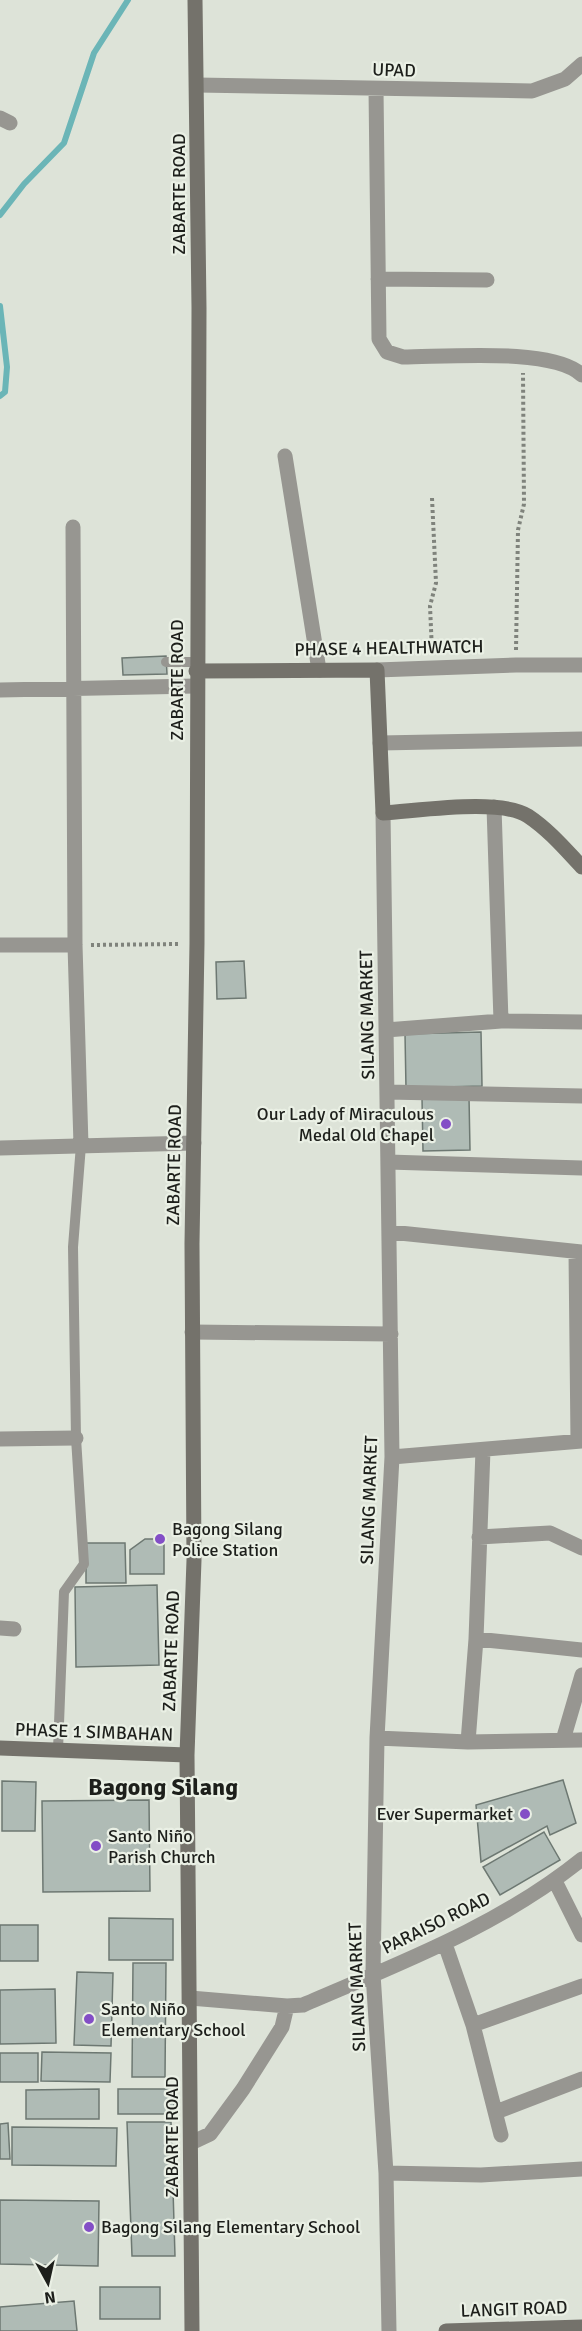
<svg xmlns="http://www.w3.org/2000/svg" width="582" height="2331" font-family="Signika,sans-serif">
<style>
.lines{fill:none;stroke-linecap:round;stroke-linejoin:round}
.stream{stroke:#6bb5b7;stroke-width:6}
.building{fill:#afbbb5;stroke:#6d7872;stroke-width:1.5}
.path{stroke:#7f837c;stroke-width:4;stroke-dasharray:3 3;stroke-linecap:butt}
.lane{stroke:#979691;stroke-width:10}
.street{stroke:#979691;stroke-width:15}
.secondary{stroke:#74726b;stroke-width:15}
.poi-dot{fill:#834ec6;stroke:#eaf0e5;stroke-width:2}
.labels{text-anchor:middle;stroke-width:4.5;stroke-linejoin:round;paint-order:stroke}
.street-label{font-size:18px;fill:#1d1f1b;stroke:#eaf0e5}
.poi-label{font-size:18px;fill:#1d1f1b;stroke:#eaf0e5;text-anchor:start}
.district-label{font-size:24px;font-weight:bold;fill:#1d1f1b;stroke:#eaf0e5}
</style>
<rect width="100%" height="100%" fill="#dde3d8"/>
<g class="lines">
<!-- stream -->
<path class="stream" d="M0,215L24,184L64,143L94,53L128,0
M0,306L7,367L5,392L0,396"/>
</g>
<!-- building -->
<path class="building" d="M166,656L167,674L123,675L122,658Z
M244,961L246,998L217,999L216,962Z
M481,1032L482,1086L406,1088L405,1034Z
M469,1097L470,1150L423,1151L422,1098Z
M145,1539H164V1574H130V1550Z
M86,1543H125L126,1583H86Z
M157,1585L159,1665L76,1667L75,1587Z
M563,1780L576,1823L550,1835L547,1826L481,1862L476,1805Z
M2,1781L36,1782L35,1831H2Z
M149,1800L150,1891L43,1892L42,1801Z
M544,1832L560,1860L500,1895L483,1867Z
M109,1918L173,1919V1960H109Z
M0,1925H38V1961H0Z
M133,1963H166L165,2077H132Z
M77,1972L113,1973L111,2046L74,2045Z
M55,1989L56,2043L0,2044V1990Z
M42,2052L111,2053L110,2082L41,2081Z
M0,2053H38V2082H0Z
M99,2089V2119H26V2090Z
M118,2089H174V2114H118Z
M127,2122H171L175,2256H132Z
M8,2123L10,2159H0V2124Z
M12,2127L117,2128L116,2166L12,2165Z
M0,2200L99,2201L98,2266L0,2264Z
M100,2287H160V2319H100Z
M74,2301L77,2331H0V2307Z"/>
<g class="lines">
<!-- path -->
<path class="path" d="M432,498L436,583L430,606L432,651
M516,650L518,530L524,504L523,373
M91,945L180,944"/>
<!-- lane -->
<path class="lane" d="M166,662H196
M58,1750L64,1592L84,1564L76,1438L73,1247L81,1145"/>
<!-- street -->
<path class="street" d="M197,85L532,91L565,79L582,64
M376,89L379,339L387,352L403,357C445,357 553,347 582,375
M0,118L10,123
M378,279L487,280
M285,456L319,670
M73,527L75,945L81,1145
M377,670L516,665H582
M0,690L196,686
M380,743L582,739
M494,807L501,1021
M383,813L392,1457L377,1738L373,1974L386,2173L389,2331
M0,945H75
M386,1030L501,1021L582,1022
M387,1092L582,1096
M0,1148L194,1143
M388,1162L582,1168
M390,1232L582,1252
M576,1252L578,1441
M192,1332L391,1334
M0,1439L76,1438
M392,1457L582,1441
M479,1537L550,1533L582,1548
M0,1628L14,1629
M476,1639L582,1650
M377,1738L468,1742L582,1740
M563,1740L582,1675
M468,1742L476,1639L483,1450
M555,1881L582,1935
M445,1944L473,2025L501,2135
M190,1998L287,2006L303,2005C400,1963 499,1926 582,1859
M473,2025L582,1986
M496,2112L582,2079
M191,2143L210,2134L243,2089L282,2027L287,2006
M386,2173L481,2175L582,2169"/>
<!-- secondary -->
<path class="secondary" d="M196,671L377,670L383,813C418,811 501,798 528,816C549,830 565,849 582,867
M0,1748L187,1755
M192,2331L187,1755L194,1560L192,1244L197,943L199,308L195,0
M446,2331L582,2327"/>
</g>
<!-- markers -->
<g class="poi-dot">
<circle cx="446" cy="1124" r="6"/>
<circle cx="160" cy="1539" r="6"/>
<circle cx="525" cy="1814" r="6"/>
<circle cx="96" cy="1846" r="6"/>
<circle cx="89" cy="2019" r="6"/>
<circle cx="89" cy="2227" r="6"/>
</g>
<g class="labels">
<!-- street labels -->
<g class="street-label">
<text transform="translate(394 70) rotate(2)" y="6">UPAD</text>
<text transform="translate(179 194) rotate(-90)" y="6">ZABARTE ROAD</text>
<text transform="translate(389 648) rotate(-1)" y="6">PHASE 4 HEALTHWATCH</text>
<text transform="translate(177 680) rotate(-90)" y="6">ZABARTE ROAD</text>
<text transform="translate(367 1015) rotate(-91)" y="6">SILANG MARKET</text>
<text transform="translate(174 1165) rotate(-89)" y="6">ZABARTE ROAD</text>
<text transform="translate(369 1500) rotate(-88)" y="6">SILANG MARKET</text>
<text transform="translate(171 1651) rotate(-88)" y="6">ZABARTE ROAD</text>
<text transform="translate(94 1732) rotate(2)" y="6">PHASE 1 SIMBAHAN</text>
<text transform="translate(436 1923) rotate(-26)" y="6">PARAISO ROAD</text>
<text transform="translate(357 1987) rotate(-92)" y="6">SILANG MARKET</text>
<text transform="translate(172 2137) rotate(-90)" y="6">ZABARTE ROAD</text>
<text transform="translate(514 2309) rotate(-2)" y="6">LANGIT ROAD</text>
</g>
<!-- poi labels -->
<g class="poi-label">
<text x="434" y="1120" text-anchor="end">Our Lady of Miraculous<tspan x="434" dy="21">Medal Old Chapel</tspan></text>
<text x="172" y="1535">Bagong Silang<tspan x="172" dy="21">Police Station</tspan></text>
<text x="513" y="1820" text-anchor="end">Ever Supermarket</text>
<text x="108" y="1842">Santo Niño<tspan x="108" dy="21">Parish Church</tspan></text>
<text x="101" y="2015">Santo Niño<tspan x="101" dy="21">Elementary School</tspan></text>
<text x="101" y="2233">Bagong Silang Elementary School</text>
</g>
<!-- district labels -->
<g class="district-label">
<text x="163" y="1795">Bagong Silang</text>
</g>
</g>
<!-- north arrow -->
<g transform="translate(48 2283) rotate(172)" stroke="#eaf0e5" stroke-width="4.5" paint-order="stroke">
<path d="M0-4.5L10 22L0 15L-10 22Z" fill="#1d1f1b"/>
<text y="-9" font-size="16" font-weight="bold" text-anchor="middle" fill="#1d1f1b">N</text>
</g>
</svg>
